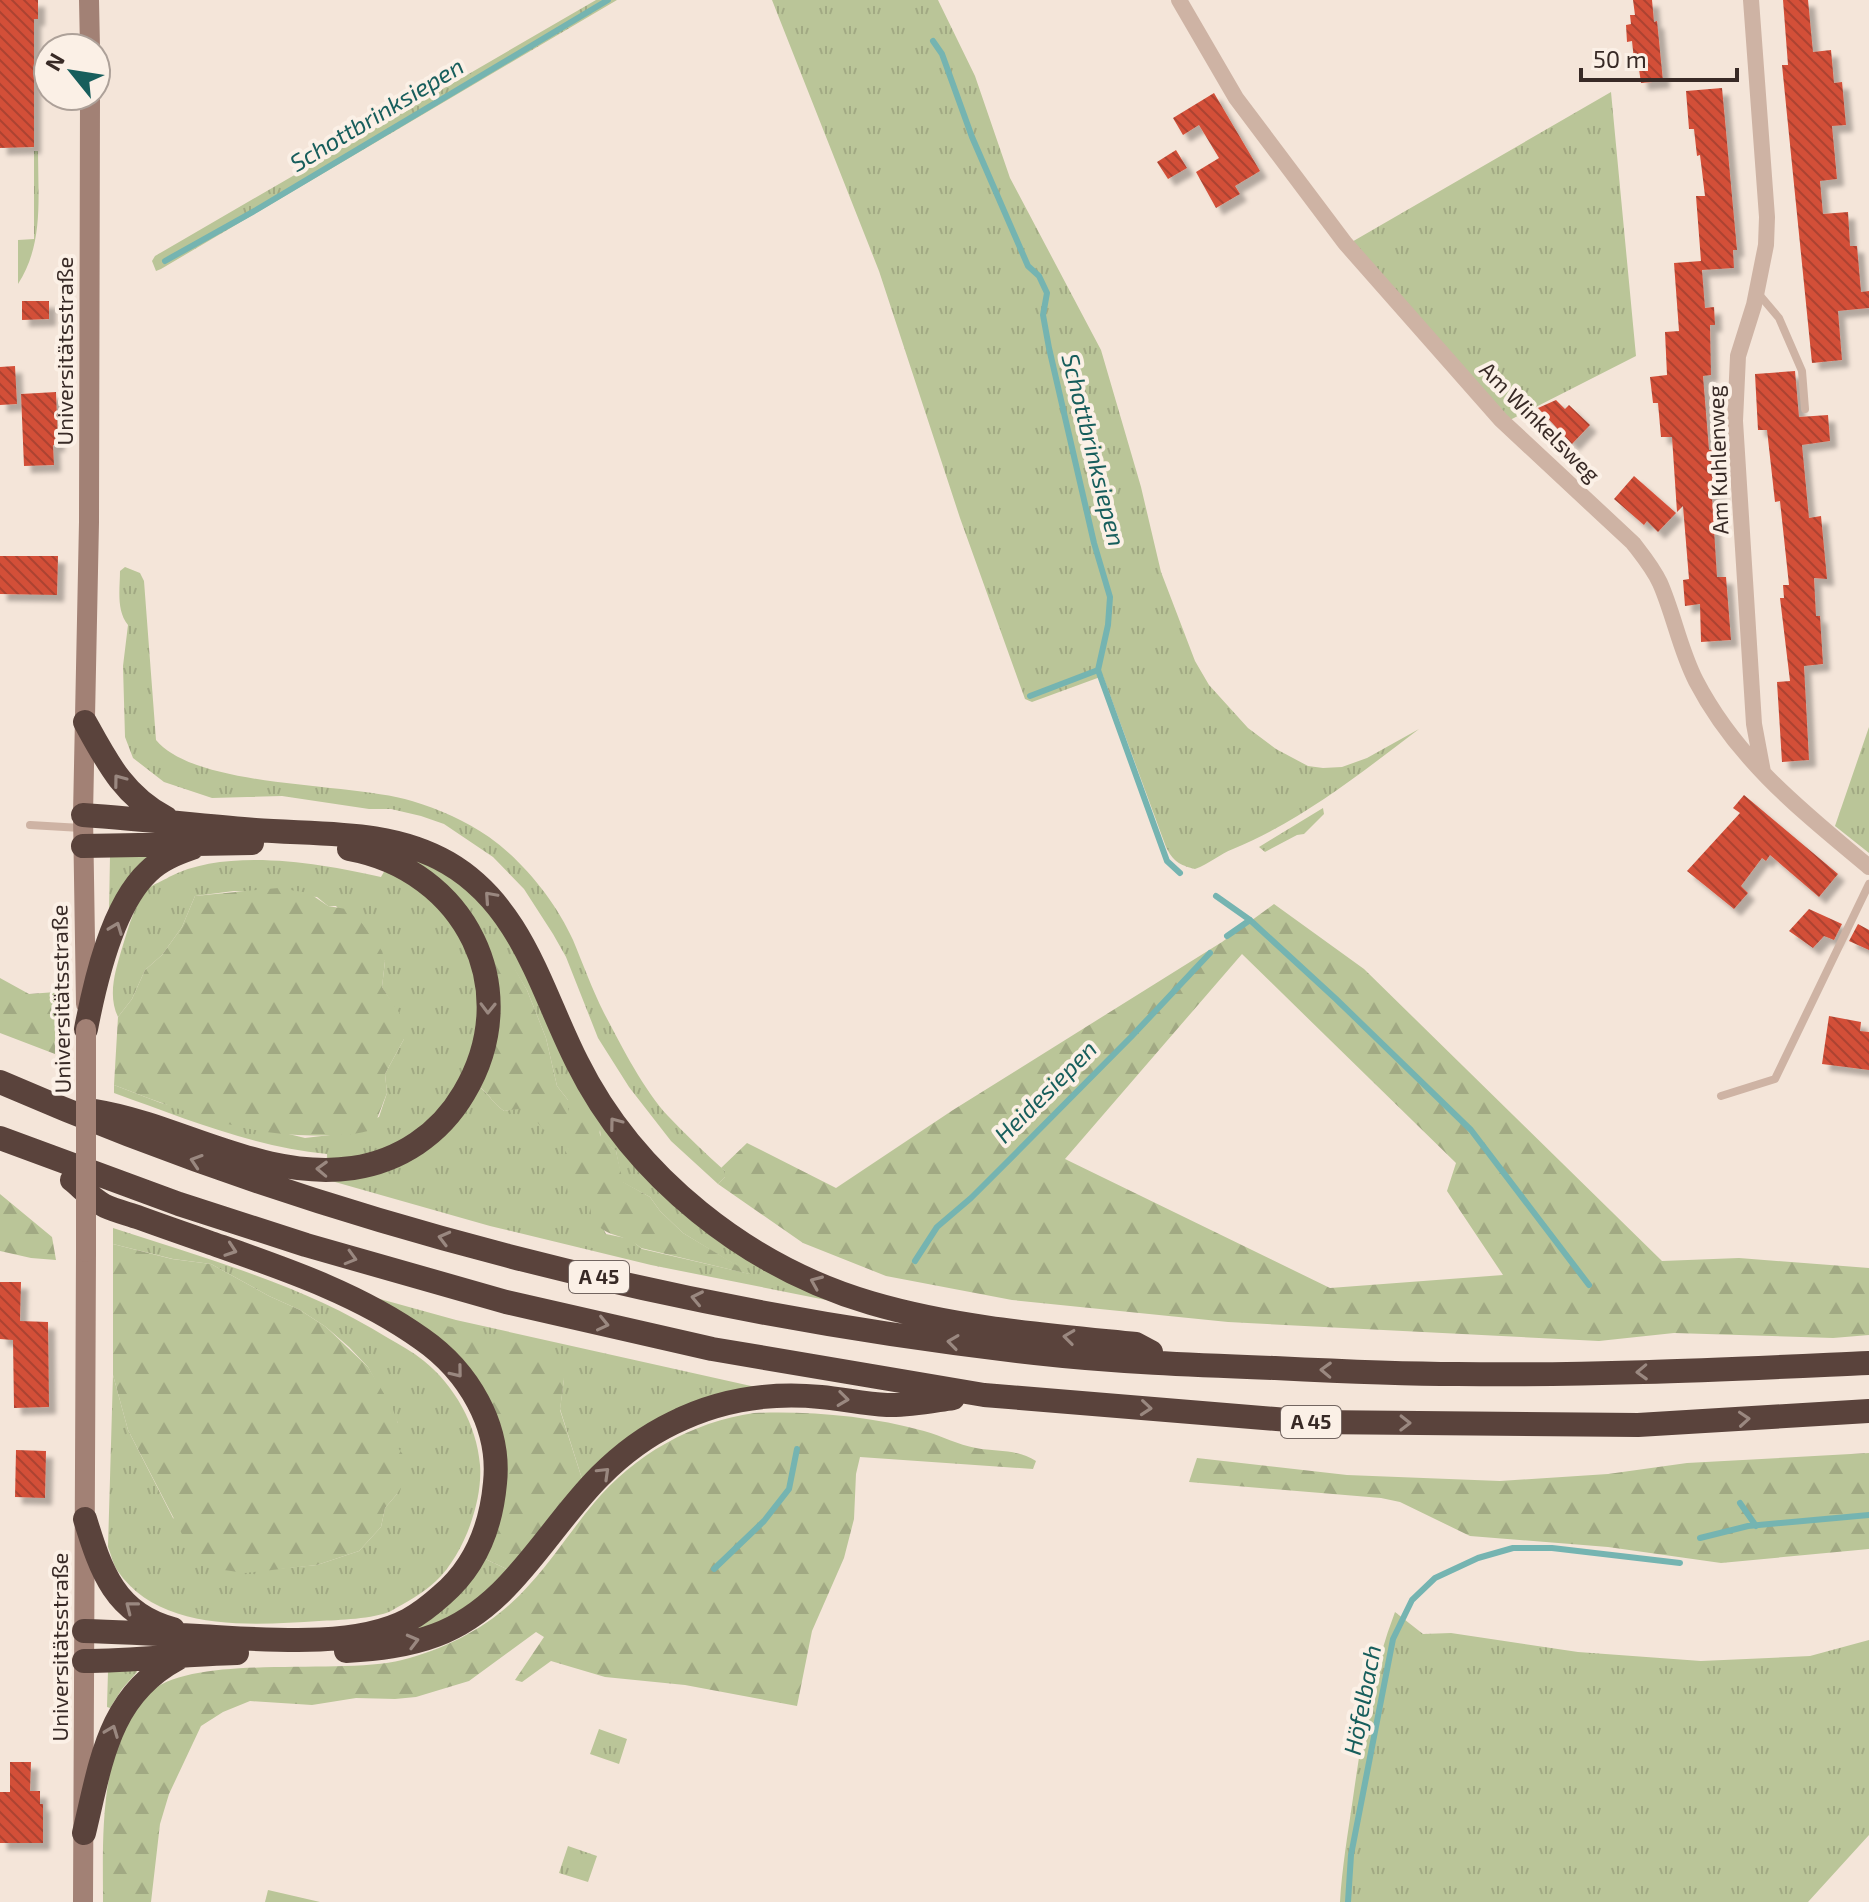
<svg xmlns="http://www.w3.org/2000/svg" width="1869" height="1902" font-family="'Exo 2',sans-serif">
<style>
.grass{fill:url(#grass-tufts);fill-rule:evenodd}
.forest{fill:url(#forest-firs);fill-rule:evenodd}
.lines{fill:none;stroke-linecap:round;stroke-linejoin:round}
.stream{stroke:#75b4b1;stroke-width:6}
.building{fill:url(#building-back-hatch);filter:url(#shadow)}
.lane{stroke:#ceb3a4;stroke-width:8}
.street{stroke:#ceb3a4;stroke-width:16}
.secondary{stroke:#a28175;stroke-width:20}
.highway{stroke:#5a433c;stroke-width:24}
.secondary-bridge{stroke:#a28175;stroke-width:20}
.oneway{stroke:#9a8880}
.labels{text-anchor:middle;stroke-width:8;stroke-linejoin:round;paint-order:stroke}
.shield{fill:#fbf0e6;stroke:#726560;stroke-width:2}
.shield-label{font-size:20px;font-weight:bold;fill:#382a26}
.street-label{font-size:22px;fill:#382a26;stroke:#fbf0e6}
.water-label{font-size:24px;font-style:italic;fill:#175e5c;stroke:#fbf0e6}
</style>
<defs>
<pattern id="grass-tufts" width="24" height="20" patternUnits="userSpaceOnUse" patternTransform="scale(2)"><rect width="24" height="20" fill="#bac598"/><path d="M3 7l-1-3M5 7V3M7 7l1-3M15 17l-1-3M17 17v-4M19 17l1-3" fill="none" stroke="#a1a983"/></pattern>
<pattern id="forest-firs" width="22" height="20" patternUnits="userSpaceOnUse" patternTransform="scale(2)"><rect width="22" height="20" fill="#bac598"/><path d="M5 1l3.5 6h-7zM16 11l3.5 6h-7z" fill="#a1a983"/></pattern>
<pattern id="building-back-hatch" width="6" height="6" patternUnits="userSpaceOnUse" patternTransform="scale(2)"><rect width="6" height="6" fill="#d34f39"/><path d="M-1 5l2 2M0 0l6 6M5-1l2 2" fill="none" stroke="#ac4230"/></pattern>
<filter id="shadow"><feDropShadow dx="7" dy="7" stdDeviation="2" flood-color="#0004"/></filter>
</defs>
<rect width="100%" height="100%" fill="#f4e5d9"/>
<!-- grass -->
<path class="grass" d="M596,0H617L161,269L156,271L152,261L155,256Z
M772,0H938L975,76L1010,178L1101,350L1141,487L1161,572L1195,661L1209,685L1248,728L1276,749L1308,766L1323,768L1342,767L1367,758L1419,729C1361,773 1301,821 1233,849C1220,854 1209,864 1195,869C1179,865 1173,861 1166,847L1103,676L1032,702L1025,699L960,518L879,271Z
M1611,92L1636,356L1510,420L1350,243Z
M34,151H38C38,197 44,244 18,284V240L34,239Z
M125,567L140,573L144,581L156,740C197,789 349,782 412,801C439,809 466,821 489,837C523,861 556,902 573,940C583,964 592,989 604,1013C621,1045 643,1089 668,1116C686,1135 706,1154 725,1171V1177L718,1184L671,1141L629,1087L598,1038L566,957L553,934L524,889L493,857L444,824L421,816L391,809H369L282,796L212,798L164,782L133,758L125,737L123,666L128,625C116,610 120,589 120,571Z
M1869,727V853L1835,826Z
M1323,808L1324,814L1304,834L1297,835L1265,852L1259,847Z
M396,851L429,863L467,887L495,917L611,1129L831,1301L651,1265L490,1226L328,1180L327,1154C253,1147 184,1118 114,1093V1085L161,1103L305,1138L330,1135L379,1117L387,1093L385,1074L404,1039L390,1000L382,987L385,961L336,906H328L317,897L234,891L195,896L182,927L162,955L145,970L132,999L118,1017C107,994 116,969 123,945C129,926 134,905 148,889C153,884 163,881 169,877C226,847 320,863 381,877ZM507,957L527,990L546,1038L557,1086L568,1100L504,1111C488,1099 490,1092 471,1082ZM600,1130L601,1139L616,1151L622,1182L650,1197L660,1211L683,1233L750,1274L642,1249L630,1239L606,1234L588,1201Z
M151,854L109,911L110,856Z
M113,1228C207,1259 304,1285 388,1338C400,1345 413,1352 424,1361C454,1385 477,1425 480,1465C483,1502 463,1556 436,1581C425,1592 405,1603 391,1611C374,1619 338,1620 319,1621C253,1625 159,1633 117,1570C113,1564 111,1554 108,1547L113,1375L128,1430L173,1518L275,1569L317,1565L359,1551L381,1527L385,1508L397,1494L398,1423L368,1367L349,1347L326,1327L300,1310L269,1296L211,1264L173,1259L113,1244Z
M362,1294L456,1320L760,1388L583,1482L560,1409L564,1379L427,1333Z
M483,1558L511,1571L453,1619L414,1634L420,1622Z
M1395,1612L1423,1634L1451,1633L1578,1652L1701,1661L1810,1656L1869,1640V1835L1808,1902H1340C1342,1867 1348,1833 1353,1798C1362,1735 1372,1672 1395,1612Z
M136,1670L137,1672L122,1689L110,1708L107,1707L108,1671Z
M599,1729L627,1739L619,1764L590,1754Z
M568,1846L597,1856L588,1882L559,1873Z
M268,1890L320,1902H265Z"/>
<!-- forest -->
<path class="forest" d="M278,888L309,893L328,906L346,909L361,922L382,951L385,961L382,987L400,1014L405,1030L404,1039L385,1074L387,1093L373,1129C359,1135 346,1134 331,1135C254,1140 185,1112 114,1085L118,1017L132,999L145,970L162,955L182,927L195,896Z
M1274,904L1364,969L1662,1261L1739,1258L1869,1268V1335L1833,1338L1674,1333L1599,1341L1228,1322L1012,1300L886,1276L803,1243L718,1184L725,1177V1171L721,1168L747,1143L836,1188L953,1110L1222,942ZM1242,954L1456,1163L1447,1191L1503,1275L1330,1288L1065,1159Z
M498,957H508L527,990L546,1038L557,1086L568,1100V1115L557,1126L544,1130L525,1108L504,1111C488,1099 490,1092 471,1081L493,963Z
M0,978L29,994L56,992L55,1054L0,1033Z
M586,1120L596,1125L602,1139L616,1151L623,1182L650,1197L660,1211L683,1233L753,1275L641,1248C621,1231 606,1240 591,1217C592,1197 583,1202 568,1194C565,1170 558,1132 586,1120Z
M0,1194L52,1237L56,1260L31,1258L0,1251Z
M113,1244L172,1259L211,1264L269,1296L300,1310L326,1327L368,1367L392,1407L398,1423V1448L408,1461V1476L397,1494L385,1508L381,1527L359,1551L317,1565L245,1573L217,1569L200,1557L184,1538L128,1430L113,1375Z
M438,1324L547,1349L564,1379L560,1410L583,1482L511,1571L483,1558L503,1448L427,1333Z
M754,1413C811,1411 869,1416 924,1431C942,1436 958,1445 976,1448C997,1452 1018,1449 1036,1461L1033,1469L860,1457L856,1474L854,1519L844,1558L812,1631L797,1706L685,1685L605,1677L551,1661L522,1682L515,1680L544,1637L536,1632L469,1681L416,1697L395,1699L356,1698L312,1705L250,1701L223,1712L201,1726L169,1794L160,1824L151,1902H103C103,1837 98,1744 148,1694C191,1652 340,1676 402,1660C452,1647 496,1623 530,1584C553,1559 572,1529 594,1503C634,1455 692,1422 754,1413Z
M1869,1453V1549L1721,1563L1608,1547L1470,1536L1400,1502L1381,1498L1189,1482L1197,1458L1347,1475L1500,1481L1608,1474L1687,1463Z"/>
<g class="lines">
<!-- stream -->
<path class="stream" d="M933,41L942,54L972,137L1028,266L1039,276L1047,293L1043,315L1049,348L1094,543L1110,597L1108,625L1098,670L1167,861L1180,873
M165,261L256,210L608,0
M1030,696L1098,670
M1216,896L1250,920L1336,999L1471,1130L1589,1285
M1227,936L1250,920
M915,1261L937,1227L971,1198L1018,1151L1131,1037L1210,953
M1740,1503L1756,1526
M1700,1538L1748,1526L1869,1515
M714,1569L764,1521L789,1489L797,1449
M1348,1902L1351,1855L1393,1639L1412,1600L1435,1578L1478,1558L1513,1548H1552L1680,1563"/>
</g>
<!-- building -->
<path class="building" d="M0,0H38V19H34V147L0,148Z
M1633,0H1652L1654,22L1657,21L1663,81L1641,83L1639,69H1635L1632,41L1627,42L1626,25L1631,24L1630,15H1635Z
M1783,0H1808L1813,52L1831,50L1834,83L1842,82L1846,125L1832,126L1837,179L1820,181L1823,214L1848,212L1850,246H1857L1861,292L1869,291V308L1838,311L1842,360L1812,363L1782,65H1788Z
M1722,88L1737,250H1733L1734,268L1702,270L1705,308L1714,307L1715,325H1710L1711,375L1703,376L1709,450L1717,449L1719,468L1721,497H1712L1717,577H1726L1731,640L1701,642L1700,604L1685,606L1683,580L1689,579L1683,506L1677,512L1672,437H1661L1658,403H1653L1650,377L1667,375L1665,332L1679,331L1674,263L1701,261L1696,196H1705L1700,155L1697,156L1694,129H1689L1686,91Z
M1214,93L1260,171L1235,186L1240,194L1216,208L1196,172L1219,158L1199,125L1183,135L1173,118Z
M1176,150L1187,168L1168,179L1157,162Z
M22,301H49V319L22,320Z
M15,366L17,404L0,405V367Z
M1795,371L1799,417L1828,415L1830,441L1802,445L1809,518L1821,516L1827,579L1814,578L1816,616H1820L1823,664L1804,666L1809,760L1782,762L1777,682L1790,681L1780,598H1784L1783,585H1789L1780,501L1775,502L1767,430H1758L1755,374Z
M56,392L58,445H53L54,465L24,466L21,394Z
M1556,400L1565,409L1569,405L1590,425L1572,444L1538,408Z
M1634,476L1676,513L1658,532L1647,521L1644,525L1614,499Z
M0,556H58L57,595L0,594Z
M1744,795L1838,874L1819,897L1770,855L1766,861L1762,858L1741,886L1748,893L1734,909L1687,871L1740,813L1733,808Z
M1809,909L1842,924L1834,940L1824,936L1813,948L1789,931Z
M1858,924L1869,930V950L1849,941Z
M1829,1016L1861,1022L1860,1031L1869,1032V1070L1822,1064Z
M0,1282H21L20,1321L48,1322L49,1407L14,1408L13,1340L0,1339Z
M16,1450L46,1451L45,1498L15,1497Z
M10,1762H31L30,1791H40V1804H43V1843H0V1792H10Z"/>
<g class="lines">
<!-- lane -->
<path class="lane" d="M1757,292L1779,318L1802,371L1805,409
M30,825L81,828
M1721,1096L1775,1079L1869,884"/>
<!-- street -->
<path class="street" d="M1179,0L1236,98L1345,243L1501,420L1633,543C1643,556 1653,568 1660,583C1674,615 1680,650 1696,681C1737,760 1802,811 1869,867
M1751,0L1767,217L1766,245L1754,305L1738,356L1735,421L1754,724L1763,772"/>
<!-- secondary -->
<path class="secondary" d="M89,0L90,48
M86,1004L83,815L89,522L90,96
M83,1902L86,1252"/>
<!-- highway -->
<path class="highway" d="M85,722C107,762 124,796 166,818
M83,815C140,819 197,825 255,830C320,835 389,829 448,863C522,906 541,991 577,1062C634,1177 748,1267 871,1303C956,1328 1047,1335 1136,1344L1151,1352
M83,846L252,843
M86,1029C95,982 112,906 148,872C160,860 175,854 192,848
M0,1082C323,1223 686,1314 1035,1353C1114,1362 1195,1365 1275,1368C1335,1371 1396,1374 1457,1374C1594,1376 1732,1369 1869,1363
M95,1111C181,1125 262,1181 353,1168C400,1161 440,1134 464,1093C526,989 465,870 349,849
M0,1138L179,1204L306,1245L506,1302L712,1349L984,1395L1312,1422L1638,1425L1869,1411
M72,1180C82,1188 93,1200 105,1206C116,1211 129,1214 140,1218C162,1226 185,1234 208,1242C282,1268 358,1293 422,1339C468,1371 501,1426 495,1483C491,1527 476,1566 442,1595C432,1604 421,1613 408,1620C353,1649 261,1639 199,1636C161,1634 123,1632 84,1631
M85,1519C101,1571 115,1614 173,1629
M346,1651C377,1649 407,1646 436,1635C511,1607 546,1530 600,1476C621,1455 646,1436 673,1423C719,1400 770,1392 821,1397C843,1399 865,1404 887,1405C909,1406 932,1401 953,1398
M84,1661C136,1661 186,1654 237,1653
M84,1833C101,1763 108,1696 177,1659"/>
<!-- secondary-bridge -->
<path class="secondary-bridge" d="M86,1029V1252"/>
</g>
<!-- one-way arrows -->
<defs><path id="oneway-chevron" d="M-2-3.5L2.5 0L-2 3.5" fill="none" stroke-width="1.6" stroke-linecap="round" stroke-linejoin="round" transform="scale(2)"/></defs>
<g class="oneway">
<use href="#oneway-chevron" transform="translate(119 780) rotate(-127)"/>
<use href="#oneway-chevron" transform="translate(490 897) rotate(-132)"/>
<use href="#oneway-chevron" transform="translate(116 928) rotate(-69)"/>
<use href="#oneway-chevron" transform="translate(488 1008) rotate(91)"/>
<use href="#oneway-chevron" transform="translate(615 1123) rotate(-127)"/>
<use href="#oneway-chevron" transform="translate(196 1161) rotate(-162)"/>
<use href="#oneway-chevron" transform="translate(322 1169) rotate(-178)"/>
<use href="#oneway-chevron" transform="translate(444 1238) rotate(-165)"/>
<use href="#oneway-chevron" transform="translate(231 1250) rotate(19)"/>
<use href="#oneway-chevron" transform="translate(351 1258) rotate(16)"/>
<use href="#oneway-chevron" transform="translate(816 1282) rotate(-157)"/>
<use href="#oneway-chevron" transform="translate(697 1298) rotate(-168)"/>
<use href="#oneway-chevron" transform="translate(603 1324) rotate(13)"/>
<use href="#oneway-chevron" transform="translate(1069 1337) rotate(-173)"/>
<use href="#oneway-chevron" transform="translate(953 1342) rotate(-172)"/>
<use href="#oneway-chevron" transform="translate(1326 1370) rotate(-178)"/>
<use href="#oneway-chevron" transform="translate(457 1372) rotate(51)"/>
<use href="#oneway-chevron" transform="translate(1642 1372) rotate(178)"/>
<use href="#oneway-chevron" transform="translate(843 1399) rotate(7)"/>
<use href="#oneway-chevron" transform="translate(1146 1408) rotate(5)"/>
<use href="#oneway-chevron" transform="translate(1744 1419) rotate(-4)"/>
<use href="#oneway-chevron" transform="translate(1405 1423) rotate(1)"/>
<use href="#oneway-chevron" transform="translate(604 1473) rotate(-44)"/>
<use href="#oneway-chevron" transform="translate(131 1607) rotate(-142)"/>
<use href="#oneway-chevron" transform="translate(413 1641) rotate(-15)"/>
<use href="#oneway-chevron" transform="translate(112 1731) rotate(-69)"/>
</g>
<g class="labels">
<!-- shield labels -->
<g class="shield">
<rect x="569" y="1261" width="60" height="32" rx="6"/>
<rect x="1281" y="1406" width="60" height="32" rx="6"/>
</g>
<g class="shield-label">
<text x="599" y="1284">A 45</text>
<text x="1311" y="1429">A 45</text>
</g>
<!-- street labels -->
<g class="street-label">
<text transform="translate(65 351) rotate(-90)" y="8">Universitätsstraße</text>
<text transform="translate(1540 422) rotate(45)" y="8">Am Winkelsweg</text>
<text transform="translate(1718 460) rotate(-92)" y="8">Am Kuhlenweg</text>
<text transform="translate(61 999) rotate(-91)" y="8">Universitätsstraße</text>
<text transform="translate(60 1647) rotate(-90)" y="8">Universitätsstraße</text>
</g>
<!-- water labels -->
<g class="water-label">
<text transform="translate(377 115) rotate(-31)" y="8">Schottbrinksiepen</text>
<text transform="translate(1093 450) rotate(76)" y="8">Schottbrinksiepen</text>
<text transform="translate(1046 1092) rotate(-45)" y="8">Heidesiepen</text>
<text transform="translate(1363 1700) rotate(-79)" y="8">Höfelbach</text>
</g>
</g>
<!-- north arrow -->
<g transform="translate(72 72) rotate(300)"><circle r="38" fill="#fbf0e6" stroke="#ada199" stroke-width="2"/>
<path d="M0-6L14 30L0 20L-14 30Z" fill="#175e5c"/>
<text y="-12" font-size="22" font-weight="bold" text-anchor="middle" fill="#382a26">N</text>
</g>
<!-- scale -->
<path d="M1581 68v12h156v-12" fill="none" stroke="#382a26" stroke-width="4"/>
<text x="1593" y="68" font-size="24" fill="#382a26" stroke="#fbf0e6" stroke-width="6" paint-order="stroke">50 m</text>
</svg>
